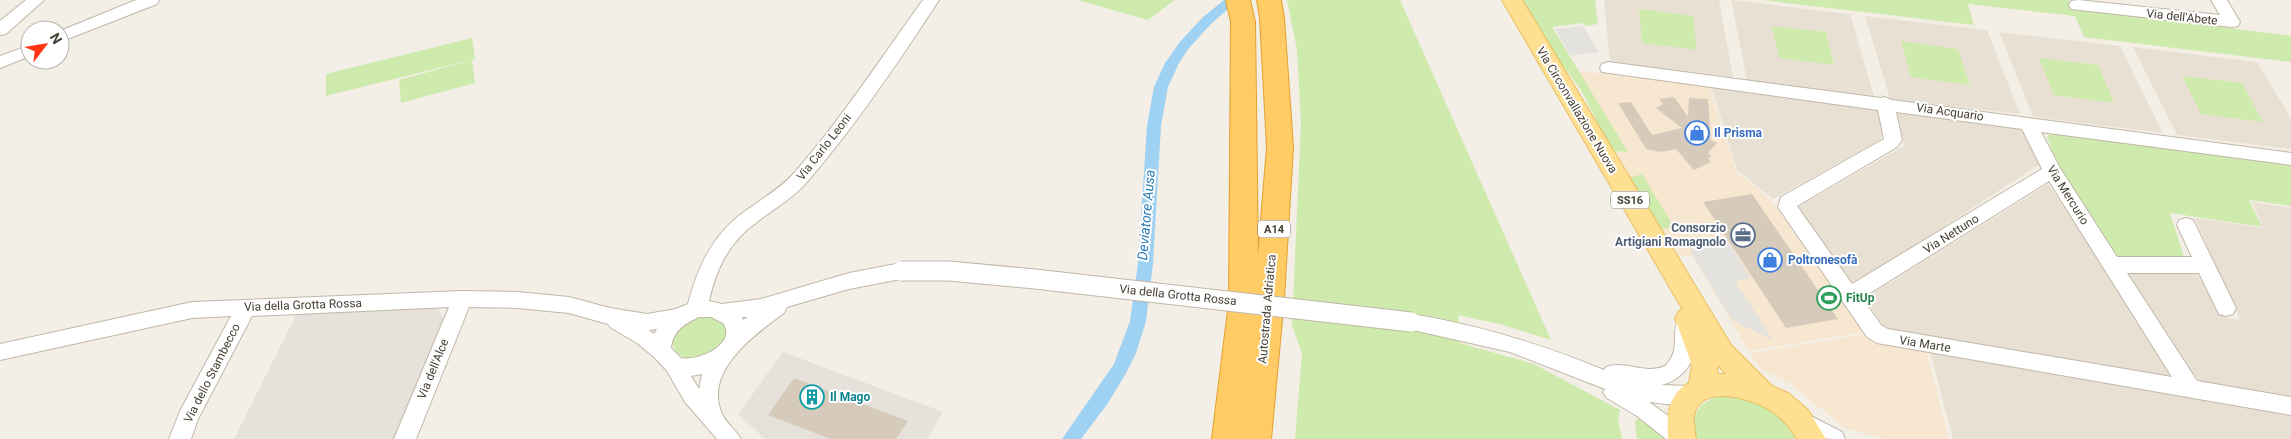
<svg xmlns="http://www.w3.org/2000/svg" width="2291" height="439" font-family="Roboto,sans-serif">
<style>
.residential{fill:#e8e1d3}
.commercial{fill:#f7e6d0}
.industrial{fill:#e6e1db}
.green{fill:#ceeaac}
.parking{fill:#e4e2de}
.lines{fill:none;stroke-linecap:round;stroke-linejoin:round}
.canal{fill:#9fd1f3;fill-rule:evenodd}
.building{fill:#d6cbba}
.minor-casing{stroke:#c0b7a8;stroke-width:2}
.major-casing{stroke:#e9bf5e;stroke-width:2}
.highway-casing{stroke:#e4a12f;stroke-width:2}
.minor{fill:#fff;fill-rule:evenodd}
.major{fill:#ffe093;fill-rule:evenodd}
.highway{fill:#ffcb65;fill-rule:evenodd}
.minor-bridge-casing{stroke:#c0b7a8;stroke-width:21;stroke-linecap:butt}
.minor-bridge{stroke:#fff;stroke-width:19}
.labels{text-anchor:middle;stroke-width:4;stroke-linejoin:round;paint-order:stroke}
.shield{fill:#fff;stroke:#7e7972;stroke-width:1}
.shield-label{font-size:11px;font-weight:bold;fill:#474035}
.street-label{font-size:12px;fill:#474035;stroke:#fff}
.shop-label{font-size:12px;font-weight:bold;fill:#366cbe;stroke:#fff;text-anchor:start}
.service-label{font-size:12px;font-weight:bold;fill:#4e5e75;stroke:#fff;text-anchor:end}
.leisure-label{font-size:12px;font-weight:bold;fill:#27864d;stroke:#fff;text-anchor:start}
.culture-label{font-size:12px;font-weight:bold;fill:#0d838f;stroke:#fff;text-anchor:start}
.water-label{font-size:14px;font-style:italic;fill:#297cb7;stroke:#fff}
</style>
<rect width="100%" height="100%" fill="#f4efe6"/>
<!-- residential -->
<path class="residential" d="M1604,0H1719L1733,77L1610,62Z
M1731,0L1850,14L1874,96L1747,81Z
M1865,16L1987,30L2020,114L1890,99Z
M1999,32L2120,46L2163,133L2033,117Z
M2133,47L2257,62L2291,118V149L2177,135Z
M1711,87L1879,108L1884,129L1880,140L1773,199L1737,170Z
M1897,112L2024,129L2040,164L1859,282H1853L1848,279L1796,208L1904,146Z
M2048,184L2171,368L2168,377L1886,331L1865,298Z
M2252,202L2291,208V398L2200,383L2123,270L2195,271L2223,317L2240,320L2195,218L2263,228Z
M1930,351L2291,411V439H1953Z"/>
<!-- commercial -->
<path class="commercial" d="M1579,71L1709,86L1736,171L1771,200L1864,332L1749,351L1692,256L1679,257L1661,229L1674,227L1629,178L1612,151L1623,152Z
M1865,334L1871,342L1926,351L1949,439H1886L1844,428L1791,384L1761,369L1750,353Z"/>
<!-- industrial -->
<path class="industrial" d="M437,305L444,321L397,439H234L298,311Z
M783,352L943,412L927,439H765L738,414Z"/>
<!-- green -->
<path class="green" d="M1077,0H1175L1148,20Z
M1287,0H1400L1551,340L1503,325L1458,315L1460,343L1534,364L1620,410L1618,420L1622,439H1295L1302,353L1292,325L1301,123L1297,50Z
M1522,0H1595L1598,24L1585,26L1583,23L1552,27L1628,152L1612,151L1581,90L1551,50Z
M1762,0H2068L2072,8L2291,36V62L2084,37L2075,16L1968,4L1974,25Z
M1639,9L1693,16L1697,50L1642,43Z
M1772,26L1826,32L1834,65L1779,58Z
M472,38L475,59L326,96V74Z
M1901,41L1958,49L1970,85L1911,77Z
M2039,58L2098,65L2114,103L2054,95Z
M472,60L475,83L401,103L399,80Z
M2182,76L2242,83L2263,122L2201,114Z
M2051,132L2291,163V206L2249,200L2262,227L2170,213L2185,260L2118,259L2060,172L2047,137Z
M1642,174L1674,227L1661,229L1655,223L1629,178Z
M713,316C725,323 727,326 727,340L710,356L687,359L676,353L672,341C677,323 696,317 713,316Z
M1729,395L1752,399L1784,418L1797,439H1696C1689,411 1702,398 1729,395Z
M1638,418L1658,433L1665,434L1669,439H1637L1635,422Z"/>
<!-- parking -->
<path class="parking" d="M1583,26L1599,52L1571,56L1555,29Z
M1729,243L1751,278L1735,281L1773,340L1743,326L1731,318L1690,251Z"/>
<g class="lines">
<!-- canal -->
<path class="canal" d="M1224,0H1238L1211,24L1189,48L1179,63L1168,87L1161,126L1153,263L1146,321L1136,353L1126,373L1108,403L1081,439H1062L1114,364L1130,321L1138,263L1147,126L1154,87L1165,63L1180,42L1202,18Z"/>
</g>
<!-- building -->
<path class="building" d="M1674,97L1688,117L1689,98L1708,99L1711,140L1717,143L1708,153L1712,157L1708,158L1711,162L1694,170L1676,149L1661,152L1646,149L1618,103L1631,102L1652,135L1682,128L1656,108L1663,104L1659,99Z
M1752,194L1838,319L1786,328L1703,202Z
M794,378L908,421L896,439H831L768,415Z"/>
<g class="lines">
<!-- minor casing -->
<g class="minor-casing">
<path id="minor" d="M26,0H44L6,34L0,35V21Z
M136,0H159L157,4L60,42V31Z
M923,0H939C900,60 854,128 807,182C793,198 774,209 757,222C729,242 716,269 709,301L722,304L761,299L849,273L901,263L908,266L911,271L908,276L901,279L849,289L787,307L784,313C755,334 703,371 722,414C726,423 736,430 741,439H717L685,402L667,371L654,357L637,343L610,327L608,324L569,313L517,308L469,307L416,439H394L449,307L252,316L198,419L191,439H169L180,411L231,316L192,318L0,360V344L192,302L462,291L517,292L569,297L610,308L647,314L676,309L688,304C697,268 713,234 744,212C762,199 781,188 795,172C842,118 881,58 923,0ZM699,317H711L723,323C738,344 698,362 681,358L671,348C673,331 684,324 699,317ZM742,317H748L743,320ZM657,329L654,334L649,330ZM702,374L699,389L691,376Z
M2078,0L2220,15L2211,0H2227L2240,22L2238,26L2232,27L2071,9L2069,5L2071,1Z
M30,45V56L0,68V56Z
M1608,62L1881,98L1885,97L1892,100L2291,153V165L2041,132L2060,168L2117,257H2192L2177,225L2179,220L2186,218L2193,220L2236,308L2233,314L2226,316L2219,314L2199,273H2127L2197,381L2291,397V415L1877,343L1867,337L1778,207L1781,197L1884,139L1878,110L1602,72L1600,68L1602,64ZM1896,112L2022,129L2042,169L1852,284L1797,206L1897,147L1902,140ZM2049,181L2172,377L1888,329L1881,325L1862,298Z
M1411,314C1479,325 1541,344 1604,370L1606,367C1625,360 1645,375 1665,366C1682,349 1670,335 1679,317L1686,315L1693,317C1706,343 1690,379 1661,385L1691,386L1698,389L1702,395L1698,401C1683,407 1665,404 1649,402L1689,431L1692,438L1666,439L1637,416L1607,398L1603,392L1605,389L1510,352L1404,328L1401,322L1404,316Z
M1803,412L1842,432L1845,439C1825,439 1802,439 1792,421L1795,414Z"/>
</g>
<!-- major casing -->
<g class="major-casing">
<path id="major" d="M1502,0H1522L1731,345L1772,386L1788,393L1808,410L1826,439H1797C1790,427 1780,416 1768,409C1750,398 1704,385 1695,412C1692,419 1695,431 1696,439H1668C1667,418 1667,394 1689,383L1692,366L1675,318L1679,311L1683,310ZM1718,365L1726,374H1717Z"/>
</g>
<!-- highway casing -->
<g class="highway-casing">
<path id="highway" d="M1226,0H1250L1255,22L1258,256L1267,147L1260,18L1257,0H1281L1284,18L1293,147L1284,298L1271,439H1212L1229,302L1231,22Z"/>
</g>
<!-- minor -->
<use href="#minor" class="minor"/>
<!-- major -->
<use href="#major" class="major"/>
<!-- highway -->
<use href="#highway" class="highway"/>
<!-- minor-bridge casing -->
<g class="minor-bridge-casing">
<path id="minor-bridge" d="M901,271H949L1035,279L1411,322"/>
</g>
<!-- minor-bridge -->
<use href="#minor-bridge" class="minor-bridge"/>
</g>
<!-- icons -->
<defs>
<g id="shop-ring" transform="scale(1.25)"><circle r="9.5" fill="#fff" stroke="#3f7fe0" stroke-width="1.5"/><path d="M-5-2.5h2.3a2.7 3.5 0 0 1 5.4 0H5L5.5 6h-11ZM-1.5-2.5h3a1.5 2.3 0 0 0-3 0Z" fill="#3f7fe0"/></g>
<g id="office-ring" transform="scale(1.25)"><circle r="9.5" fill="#fff" stroke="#5c6f8a" stroke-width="1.5"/><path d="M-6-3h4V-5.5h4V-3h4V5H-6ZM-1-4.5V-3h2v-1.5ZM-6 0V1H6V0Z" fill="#5c6f8a"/></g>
<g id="stadium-ring" transform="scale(1.25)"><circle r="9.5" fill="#fff" stroke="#2e9e5b" stroke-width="1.5"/><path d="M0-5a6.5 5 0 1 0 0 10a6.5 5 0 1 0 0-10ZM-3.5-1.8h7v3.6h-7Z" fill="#2e9e5b"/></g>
<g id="building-ring" transform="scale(1.25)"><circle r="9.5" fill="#fff" stroke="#0f9aa8" stroke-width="1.5"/><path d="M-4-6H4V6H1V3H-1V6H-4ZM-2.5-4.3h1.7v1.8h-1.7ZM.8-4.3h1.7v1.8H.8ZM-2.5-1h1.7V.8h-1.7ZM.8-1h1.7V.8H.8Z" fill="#0f9aa8"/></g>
</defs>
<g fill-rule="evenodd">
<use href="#shop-ring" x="1697" y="133"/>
<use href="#office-ring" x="1743" y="235"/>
<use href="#shop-ring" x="1770" y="260"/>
<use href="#stadium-ring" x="1829" y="298"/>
<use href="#building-ring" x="812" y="397"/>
</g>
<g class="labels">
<!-- shield labels -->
<g class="shield">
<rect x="1611" y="191.5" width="38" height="17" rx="4"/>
<rect x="1258" y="220.5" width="32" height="17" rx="4"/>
</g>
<g class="shield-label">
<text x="1630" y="204">SS16</text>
<text x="1274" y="233">A14</text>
</g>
<!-- street labels -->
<g class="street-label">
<text transform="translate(2182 17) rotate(6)" y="4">Via dell'Abete</text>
<text transform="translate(1577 110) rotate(59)" y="4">Via Circonvallazione Nuova</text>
<text transform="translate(1950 112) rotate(8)" y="4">Via Acquario</text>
<text transform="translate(824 147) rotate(-52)" y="4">Via Carlo Leoni</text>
<text transform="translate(2068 195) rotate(58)" y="4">Via Mercurio</text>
<text transform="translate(1951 234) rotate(-32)" y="4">Via Nettuno</text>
<text transform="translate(1178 295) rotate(6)" y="4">Via della Grotta Rossa</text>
<text transform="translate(303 305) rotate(-2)" y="4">Via della Grotta Rossa</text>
<text transform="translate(1267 309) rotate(-85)" y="4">Autostrada Adriatica</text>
<text transform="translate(1925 344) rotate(9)" y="4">Via Marte</text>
<text transform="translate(433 369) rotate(-68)" y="4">Via dell'Alce</text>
<text transform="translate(212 373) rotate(-63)" y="4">Via dello Stambecco</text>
</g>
<!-- shop labels -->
<g class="shop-label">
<text x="1714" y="137">Il Prisma</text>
<text x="1788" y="264">Poltronesofà</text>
</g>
<!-- service labels -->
<g class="service-label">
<text x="1726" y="232">Consorzio<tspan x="1726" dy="14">Artigiani Romagnolo</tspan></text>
</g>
<!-- leisure labels -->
<g class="leisure-label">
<text x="1846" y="302">FitUp</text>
</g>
<!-- culture labels -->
<g class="culture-label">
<text x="830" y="401">Il Mago</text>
</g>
<!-- water labels -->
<g class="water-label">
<text transform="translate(1146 215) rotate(-85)" y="5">Deviatore Ausa</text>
</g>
</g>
<!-- north arrow -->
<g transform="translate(45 45) rotate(59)"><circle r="24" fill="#ffffff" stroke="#b5b3ae"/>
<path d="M0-4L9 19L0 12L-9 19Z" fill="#ff3511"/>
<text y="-8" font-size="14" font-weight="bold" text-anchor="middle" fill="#474035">N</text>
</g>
</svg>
